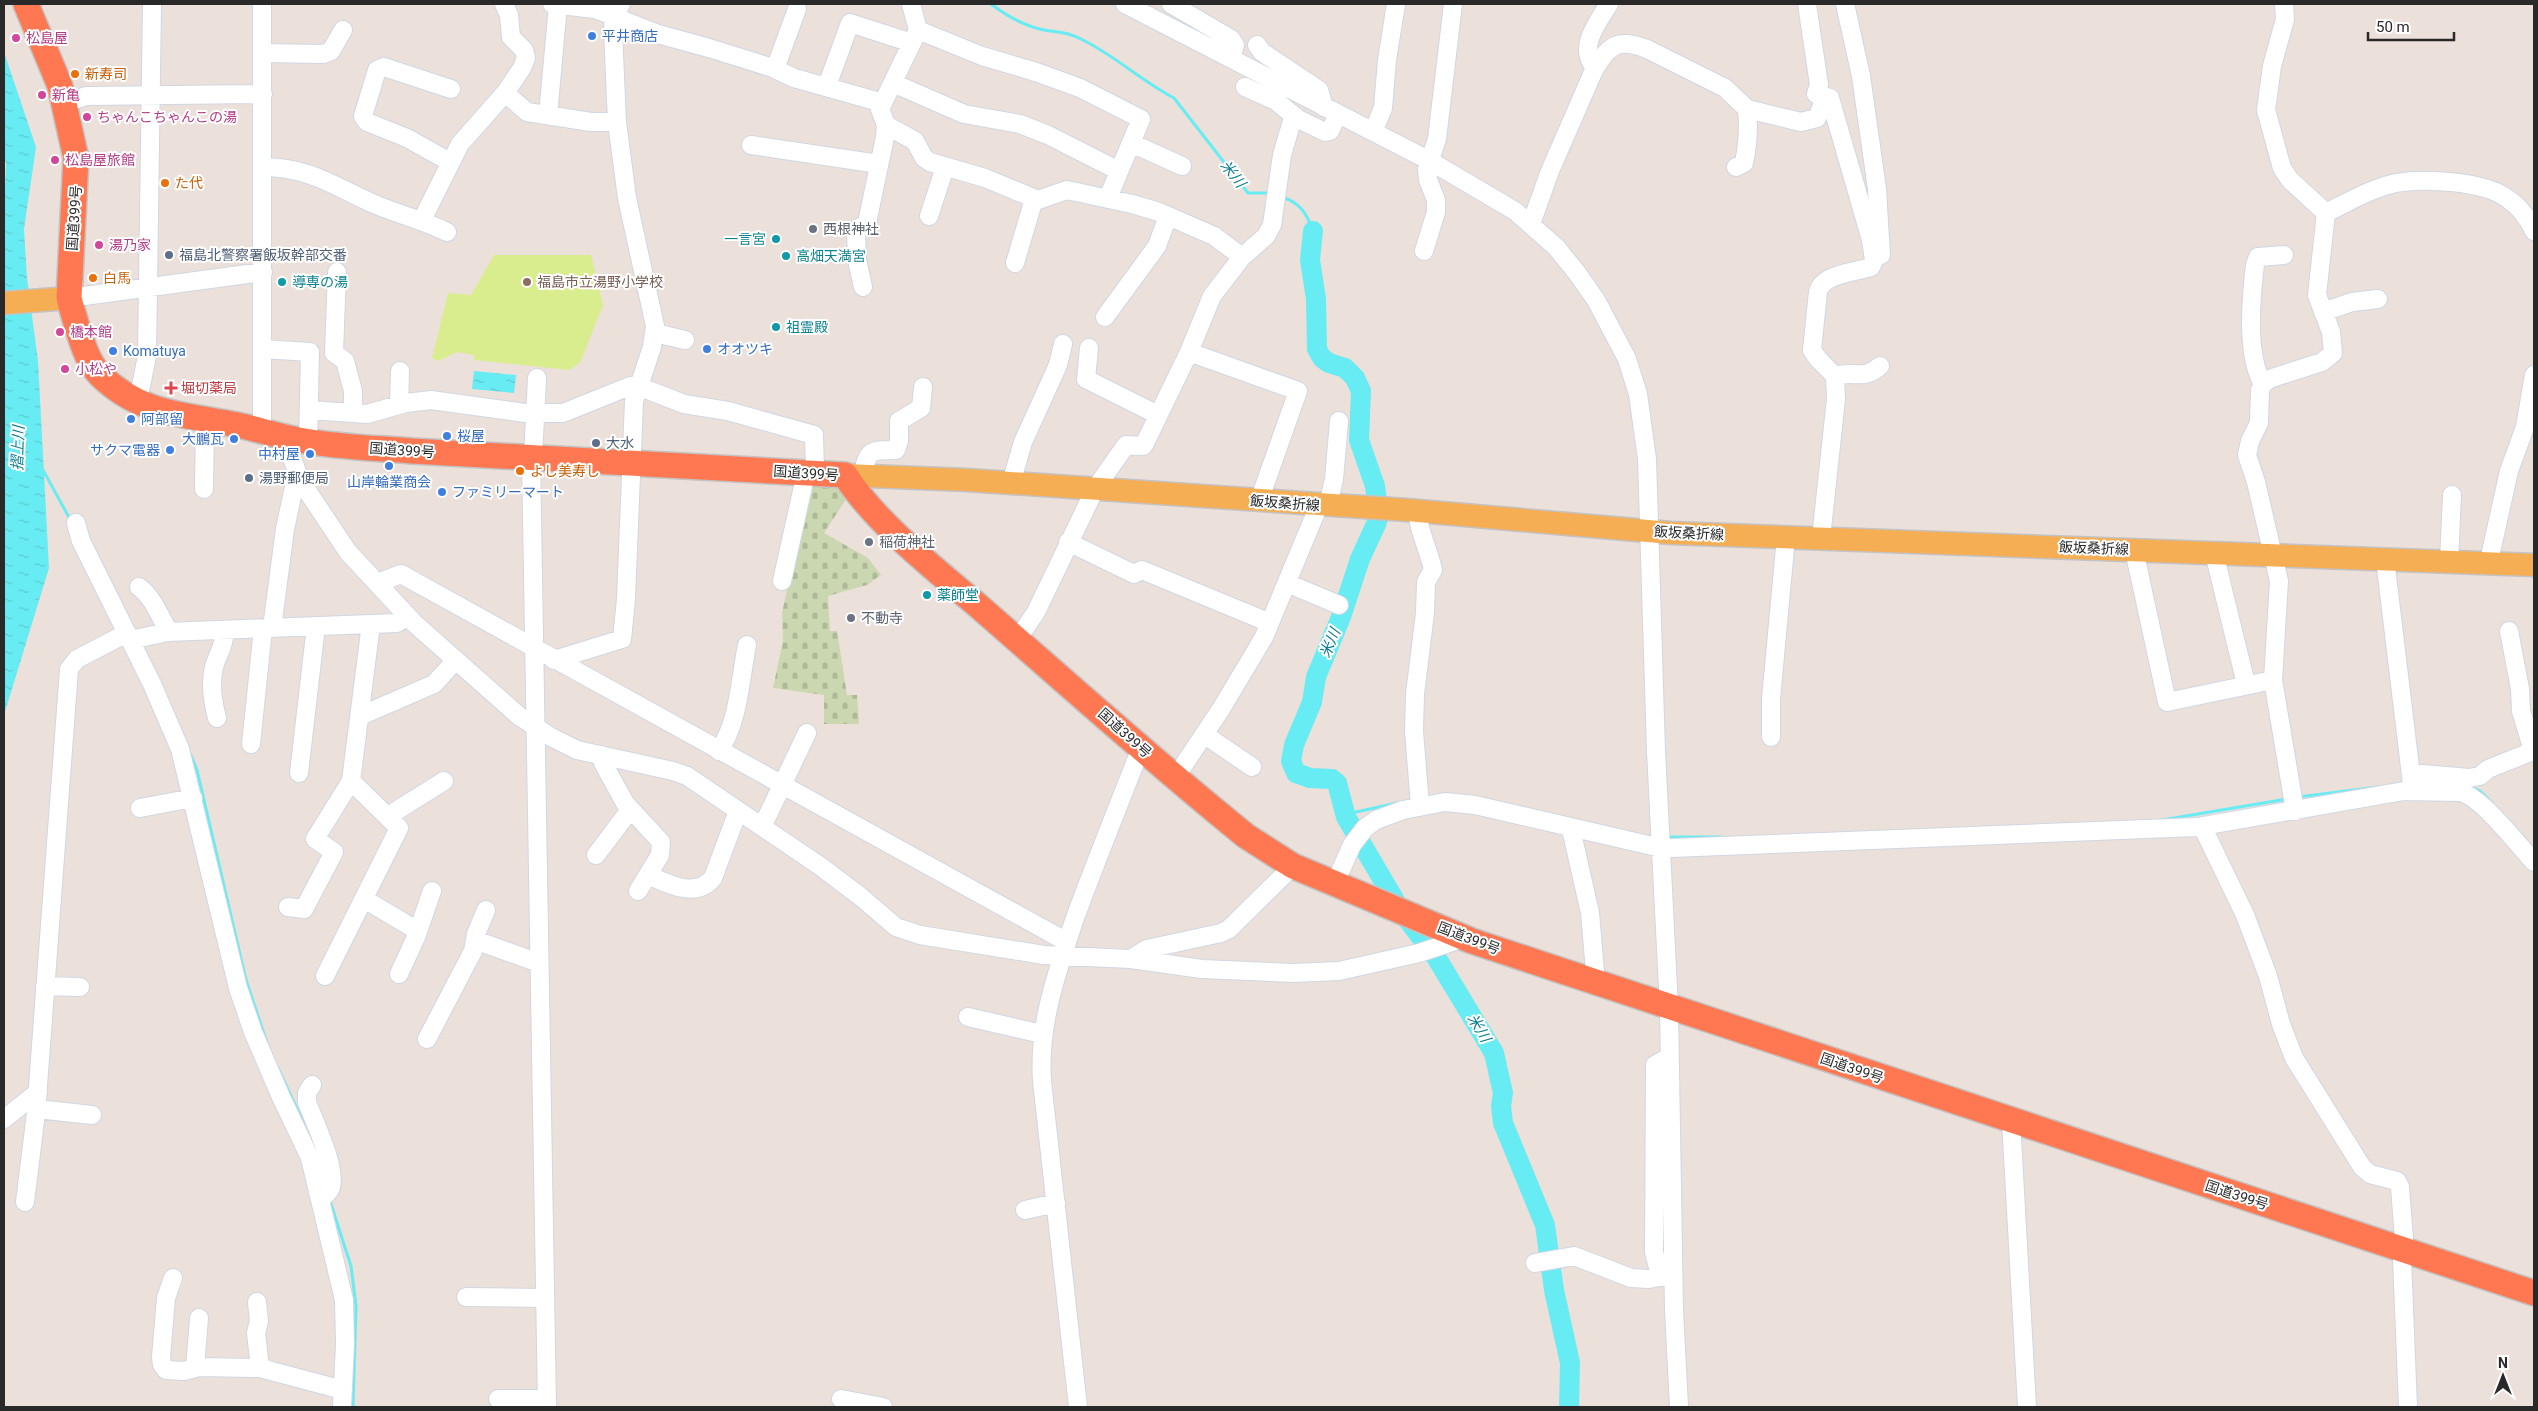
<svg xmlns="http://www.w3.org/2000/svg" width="2538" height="1411" font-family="Roboto,'Noto Sans JP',sans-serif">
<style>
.cemetery{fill:url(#cemetery-stones)}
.pitch{fill:#d9ed8f}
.water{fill:url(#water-ripples)}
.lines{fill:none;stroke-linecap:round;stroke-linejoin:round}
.stream{stroke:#68ecf3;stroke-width:3}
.river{stroke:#68ecf3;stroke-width:20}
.minor-casing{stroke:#cfd7e3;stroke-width:20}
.major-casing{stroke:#c3c3c3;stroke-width:25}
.highway-casing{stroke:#c3c3c3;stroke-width:28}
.minor{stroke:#fff;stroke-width:18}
.major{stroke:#f6ae55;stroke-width:22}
.highway{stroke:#ff7852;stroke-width:25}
.shop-dot{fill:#3f7fe0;stroke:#fff;stroke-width:2}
.hotel-dot{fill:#d1479c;stroke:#fff;stroke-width:2}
.food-dot{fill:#e8710a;stroke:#fff;stroke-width:2}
.worship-dot{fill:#6b7280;stroke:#fff;stroke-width:2}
.culture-dot{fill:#0f9aa8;stroke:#fff;stroke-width:2}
.service-dot{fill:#5c6f8a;stroke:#fff;stroke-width:2}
.education-dot{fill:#8d6e63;stroke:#fff;stroke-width:2}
.health-dot{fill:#e0444e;stroke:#fff;stroke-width:2}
.labels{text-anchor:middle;stroke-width:4;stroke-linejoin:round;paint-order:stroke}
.shop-label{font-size:14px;fill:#366cbe;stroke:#fff;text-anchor:start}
.hotel-label{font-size:14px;fill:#b23c85;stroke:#fff;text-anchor:start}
.food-label{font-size:14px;fill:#c56008;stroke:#fff;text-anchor:start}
.street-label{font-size:14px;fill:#292929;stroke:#fff}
.worship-label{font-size:14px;fill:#5b616d;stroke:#fff;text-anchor:start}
.culture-label{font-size:14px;fill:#0d838f;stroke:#fff;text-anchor:start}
.service-label{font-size:14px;fill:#4e5e75;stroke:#fff;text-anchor:start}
.education-label{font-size:14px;fill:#785e54;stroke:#fff;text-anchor:start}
.health-label{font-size:14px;fill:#be3a42;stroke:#fff;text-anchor:start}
.water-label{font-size:15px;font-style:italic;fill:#097e90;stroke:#fff}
</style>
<defs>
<pattern id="cemetery-stones" width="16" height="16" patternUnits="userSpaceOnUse" patternTransform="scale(1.25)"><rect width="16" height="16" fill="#cbd7b0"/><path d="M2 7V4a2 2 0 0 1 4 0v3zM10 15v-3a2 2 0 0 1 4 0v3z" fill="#aeb997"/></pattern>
<pattern id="water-ripples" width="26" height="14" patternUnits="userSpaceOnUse" patternTransform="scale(1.25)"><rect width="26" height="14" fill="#68ecf3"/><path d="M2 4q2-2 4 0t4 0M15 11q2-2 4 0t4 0" fill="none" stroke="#5acad0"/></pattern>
</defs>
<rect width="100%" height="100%" fill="#ece0da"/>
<!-- cemetery -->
<path class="cemetery" d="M834,481L850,493L824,533L868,558L881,575L867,585L828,596L830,631H837L847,695H857L859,724H824V695L773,688L783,641L782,613L810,484Z"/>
<!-- pitch -->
<path class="pitch" d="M494,255H591L603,305L580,363L569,370L474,360V355L457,352L438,361L432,358L448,293L471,295Z"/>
<!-- water -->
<path class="water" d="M4,52L36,147L24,229L27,278L38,361L49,568L4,715V211L6,163L4,157Z
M474,371L516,375L514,393L472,389Z"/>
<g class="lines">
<!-- stream -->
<path class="stream" d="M991,4C1008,17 1028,28 1050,31C1063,33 1070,33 1083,40C1115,56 1142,81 1174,98L1248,193H1270
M1281,197C1300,202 1307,214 1313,231
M43,470L71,521
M189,751L197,770L246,980L269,1049
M2469,786L2480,791L2492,803
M2298,797L2378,787
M1346,817L1356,812L1397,803
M2162,820L2287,799
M1665,837H1721
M278,1068L308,1133
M330,1201L351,1266L356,1306L353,1407"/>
<!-- river -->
<path class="river" d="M1313,231L1310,260L1316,299L1317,349L1322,358L1329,363L1345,368L1355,378L1361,391L1359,440L1375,486L1378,510L1377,522L1360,559L1341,617L1316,677L1312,702L1294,745L1291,761L1296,773L1310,778L1332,779L1337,783L1346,817L1401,911L1436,957L1494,1053L1503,1093L1501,1106L1503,1123L1545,1225L1554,1290L1570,1363L1569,1407"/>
<!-- minor casing -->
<g class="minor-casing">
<path id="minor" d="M552,4L595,9L658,34L709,48L773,68L794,78L883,103
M1125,4L1430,161L1515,211L1556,247L1577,273L1596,300L1627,359L1638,394L1647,459L1656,751L1669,1008L1674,1310L1679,1407
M1171,4L1231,39L1235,45L1231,58
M1807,4L1819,85L1816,94L1830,98L1871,240L1874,260L1871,267C1855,272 1822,274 1818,292L1812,350L1818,359L1835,376L1836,399L1821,538
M1845,4L1861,76L1877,189L1881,255
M2284,4L2285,19L2272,66L2266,110L2282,168L2290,180L2326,213
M918,30L982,56L1036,72L1080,88L1141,119L1108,198
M1257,45L1262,52L1319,90L1324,107
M262,53L323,54L331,51L343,30
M1595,67C1577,48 1598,22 1609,4
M775,69L797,9
M893,83L964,114L1020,124L1048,135L1119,171
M827,86L850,23L912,43
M1245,87L1276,101L1298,119
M505,93L527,112L591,122H617
M65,103L86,96L263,94
M548,115L558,5
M886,125L915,141L924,158L930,162L985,178L1038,200L1067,190L1132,204L1159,212L1214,236L1242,257
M1373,132L1383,108L1387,60L1396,4
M1131,143L1182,166
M751,145L879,164
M450,162L407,138L367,122L363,116L377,70L384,67L451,89
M263,167C311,167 336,188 379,206C401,215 425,221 447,232
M1736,167L1744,163C1748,144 1749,128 1747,109
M929,216L945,167
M422,220L460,144L505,93L522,68L526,58L524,50L511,37L509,15L504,4
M1531,224L1550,171L1594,70C1609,44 1619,38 1647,49L1725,88L1747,109L1801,122L1817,118L1825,98
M1424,251L1436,212V200L1428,180L1427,169L1437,139L1453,4
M1015,263L1034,199
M337,272L334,353L345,361L353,391V413
M863,287L857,260L856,230L867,223L885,137L886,125L880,109L918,30L911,4
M69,298L263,272
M2323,312L2352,302L2378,299
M1105,317L1157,246L1168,216
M655,333L685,340
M1089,348L1086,379L1158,415
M263,349L310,352L308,441
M1189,352L1298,391L1259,501
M1835,376C1854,370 1863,381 1880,366
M2263,384C2246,356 2251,297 2255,265L2258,257L2284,255
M138,401L147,356L152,4
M399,405L400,371
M309,410L367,414L406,403L431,400L525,413H563L630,386H638L684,404L728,411L814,435L815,473
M262,431V4
M284,436L300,480L348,552L414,623L519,716L551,737L577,750L673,771L687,776L820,866L861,897L896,927L920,935L1044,955L1131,959L1202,969L1293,973L1339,971L1419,953L1464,938
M531,457L547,1407
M533,457L537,378
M862,476C868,450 869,450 896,450L899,441V421L921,408L923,387
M1011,483L1023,442L1058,365L1063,344
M204,489L205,420
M1328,505L1334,479L1339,421
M1417,510C1418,531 1429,550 1433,570L1426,582L1425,613L1415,694L1414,731L1420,806
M76,523L81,541L152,684L180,749L238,988L253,1032L281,1097L310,1158L344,1300L345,1344L342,1407
M1068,542L1134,574L1142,570L1270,623
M2134,550L2167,702L2273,680
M2214,553L2246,684
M2385,559L2412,784
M2449,561L2452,495
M2490,563L2491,552L2509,471L2525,427L2534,375
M782,581L806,473
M378,583L401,574L1067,942
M1287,583L1339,605
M139,587C153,597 160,617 169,632
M272,628L285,529L297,473
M131,640L167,632L397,623L408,616
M1017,640L1036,612L1095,489L1126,445L1143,446L1145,443L1189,352L1212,296L1242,257L1266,236L1272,225L1282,155L1292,121L1298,119L1325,132L1330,131L1338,114
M554,660L622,639L626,599L634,401L652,347L655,326L627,198L617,122L613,31L614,15L621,4
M360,716L434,684L456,660
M217,718C213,703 210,683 214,667C218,652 224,649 225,630
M1205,735L1252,767
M1771,737V699L1786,537
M251,744L263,629
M719,751C739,721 740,680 747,645
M601,755L603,763L625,803L661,842L660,855L638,891
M299,773L316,626
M2411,773L2469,778L2480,776L2488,769L2528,753L2532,747L2521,711L2520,689L2509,631
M1175,778L1221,709L1264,637L1319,505
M140,808L193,798
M2295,811L2273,680L2279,581L2256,482L2247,455L2250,441L2259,423L2260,390L2263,384L2269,379L2322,362L2333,353L2331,332L2317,295L2326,213C2348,202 2372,188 2396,183C2425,178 2485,181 2508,199C2520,207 2528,218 2534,231
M388,816L444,781
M2202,826L2245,915L2268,976L2281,1024L2294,1058L2362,1167L2370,1174L2397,1181L2400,1187L2404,1239L2402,1259L2408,1407
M762,827L807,733
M1571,829L1590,913L1596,983
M596,855L630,810
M648,875C668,884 696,899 713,878L738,811
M1335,883L1352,845L1365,828L1376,820L1403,810L1445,802L1475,805L1661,848H1671L2197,827L2404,791L2460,792C2481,796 2518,845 2534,862
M364,899L418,931
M288,907L304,909L334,852L315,839L351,781L371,624
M475,940L539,963
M1131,959L1147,949L1221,933L1229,929L1293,866
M399,974L416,937L432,891
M325,976L399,828L351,781
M45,986L80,987
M968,1017L1042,1034
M427,1039L473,951L476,934L486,910
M312,1085L307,1093V1102C315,1124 336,1165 331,1187C330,1192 325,1195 321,1199
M37,1109L92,1115
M4,1119L38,1092
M2011,1120L2027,1407
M25,1202L36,1113L69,669L77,659L127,633
M1025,1210L1056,1203
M1535,1263L1574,1256L1631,1278L1649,1279L1670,1275
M1660,1275L1654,1252L1655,1065L1669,1057
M173,1278L166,1298L161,1357L162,1365L166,1370L184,1371L199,1367L260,1368L343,1390
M466,1297L545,1298
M257,1302L259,1321L256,1333L260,1368
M195,1368L199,1318
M498,1399H547
M841,1399L883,1407
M1078,1407L1042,1081C1038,1024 1057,972 1075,918C1096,861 1119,804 1141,748"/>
</g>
<!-- major casing -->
<g class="major-casing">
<path id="major" d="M4,303L69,298
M845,475L967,480L1407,510L1671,533L2534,565"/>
</g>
<!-- highway casing -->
<g class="highway-casing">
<path id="highway" d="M26,4L60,86L76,158L69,298L71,306C78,328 84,358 100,375C140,414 182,414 232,424C255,428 276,436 299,440C336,447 374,448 412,451L845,475C876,524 939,572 983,610C1061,678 1138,747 1218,813L1246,836L1293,866L1472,941L2534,1293"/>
</g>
<!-- minor -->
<use href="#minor" class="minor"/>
<!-- major -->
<use href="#major" class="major"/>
<!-- highway -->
<use href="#highway" class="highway"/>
</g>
<!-- markers -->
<g class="shop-dot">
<circle cx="592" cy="36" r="5"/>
<circle cx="707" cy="349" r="5"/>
<circle cx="113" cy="351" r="5"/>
<circle cx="131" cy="419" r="5"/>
<circle cx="447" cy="436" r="5"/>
<circle cx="234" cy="439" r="5"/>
<circle cx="170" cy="450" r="5"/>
<circle cx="310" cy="454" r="5"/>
<circle cx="389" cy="466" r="5"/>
<circle cx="442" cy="492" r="5"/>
</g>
<g class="hotel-dot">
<circle cx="16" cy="38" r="5"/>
<circle cx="42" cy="95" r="5"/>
<circle cx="87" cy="117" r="5"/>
<circle cx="55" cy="160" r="5"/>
<circle cx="99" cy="245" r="5"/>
<circle cx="60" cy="332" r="5"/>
<circle cx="65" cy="369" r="5"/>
</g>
<g class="food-dot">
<circle cx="75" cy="74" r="5"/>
<circle cx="165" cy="183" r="5"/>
<circle cx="93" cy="278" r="5"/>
<circle cx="520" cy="471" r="5"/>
</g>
<g class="worship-dot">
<circle cx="813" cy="229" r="5"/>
<circle cx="869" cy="542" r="5"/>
<circle cx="851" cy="618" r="5"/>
</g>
<g class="culture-dot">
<circle cx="776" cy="239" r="5"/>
<circle cx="786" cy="256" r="5"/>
<circle cx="282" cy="282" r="5"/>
<circle cx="776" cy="327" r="5"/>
<circle cx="927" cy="595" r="5"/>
</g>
<g class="service-dot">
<circle cx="169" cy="255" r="5"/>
<circle cx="596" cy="443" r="5"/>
<circle cx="249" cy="478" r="5"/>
</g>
<circle class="education-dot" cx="527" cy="282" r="5"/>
<path class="health-dot" d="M168.5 380.5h5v5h5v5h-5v5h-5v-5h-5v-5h5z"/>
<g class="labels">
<!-- shop labels -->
<g class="shop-label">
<text x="602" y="41">平井商店</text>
<text x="717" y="354">オオツキ</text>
<text x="123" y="356">Komatuya</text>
<text x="141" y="424">阿部留</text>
<text x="457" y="441">桜屋</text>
<text x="224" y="444" text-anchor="end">大鵬瓦</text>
<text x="160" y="455" text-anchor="end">サクマ電器</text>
<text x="300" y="459" text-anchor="end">中村屋</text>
<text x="389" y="487" text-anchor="middle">山岸輪業商会</text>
<text x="452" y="497">ファミリーマート</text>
</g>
<!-- hotel labels -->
<g class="hotel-label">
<text x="26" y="43">松島屋</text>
<text x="52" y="100">新亀</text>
<text x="97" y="122">ちゃんこちゃんこの湯</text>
<text x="65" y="165">松島屋旅館</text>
<text x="109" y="250">湯乃家</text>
<text x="70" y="337">橋本館</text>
<text x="75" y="374">小松や</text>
</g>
<!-- food labels -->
<g class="food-label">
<text x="85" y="79">新寿司</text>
<text x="175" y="188">た代</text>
<text x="103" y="283">白馬</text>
<text x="530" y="476">よし美寿し</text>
</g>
<!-- street labels -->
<g class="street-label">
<text transform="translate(74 218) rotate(-86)" y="5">国道399号</text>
<text transform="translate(402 450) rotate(4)" y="5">国道399号</text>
<text transform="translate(806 473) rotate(4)" y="5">国道399号</text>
<text transform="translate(1285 503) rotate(4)" y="5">飯坂桑折線</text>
<text transform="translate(1689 533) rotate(3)" y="5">飯坂桑折線</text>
<text transform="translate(2094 548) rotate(2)" y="5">飯坂桑折線</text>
<text transform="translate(1125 733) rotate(42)" y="5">国道399号</text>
<text transform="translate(1469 938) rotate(21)" y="5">国道399号</text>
<text transform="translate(1852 1068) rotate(19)" y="5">国道399号</text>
<text transform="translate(2237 1195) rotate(18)" y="5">国道399号</text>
</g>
<!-- worship labels -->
<g class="worship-label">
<text x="823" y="234">西根神社</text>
<text x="879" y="547">稲荷神社</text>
<text x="861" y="623">不動寺</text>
</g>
<!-- culture labels -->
<g class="culture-label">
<text x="766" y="244" text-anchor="end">一言宮</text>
<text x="796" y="261">高畑天満宮</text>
<text x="292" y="287">導専の湯</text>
<text x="786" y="332">祖霊殿</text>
<text x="937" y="600">薬師堂</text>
</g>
<!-- service labels -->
<g class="service-label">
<text x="179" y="260">福島北警察署飯坂幹部交番</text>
<text x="606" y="448">大水</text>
<text x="259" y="483">湯野郵便局</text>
</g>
<!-- education labels -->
<g class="education-label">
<text x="537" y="287">福島市立湯野小学校</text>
</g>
<!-- health labels -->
<g class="health-label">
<text x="181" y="393">堀切薬局</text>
</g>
<!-- water labels -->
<g class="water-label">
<text transform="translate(1233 174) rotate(52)" y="5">米川</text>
<text transform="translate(18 448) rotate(-88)" y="5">摺上川</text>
<text transform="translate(1330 643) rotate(-67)" y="5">米川</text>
<text transform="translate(1479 1028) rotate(59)" y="5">米川</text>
</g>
</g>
<!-- border -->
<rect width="2538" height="1411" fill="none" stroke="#292929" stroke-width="10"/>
<!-- north arrow -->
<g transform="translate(2503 1376)" stroke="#ffffff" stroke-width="4" paint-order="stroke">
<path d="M0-4L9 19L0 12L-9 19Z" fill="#292929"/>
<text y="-8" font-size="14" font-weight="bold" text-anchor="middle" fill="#292929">N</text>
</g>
<!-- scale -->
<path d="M2368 32v8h86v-8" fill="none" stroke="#292929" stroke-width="2.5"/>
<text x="2376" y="32" font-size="15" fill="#292929" stroke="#ffffff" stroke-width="4" paint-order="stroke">50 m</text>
</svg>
